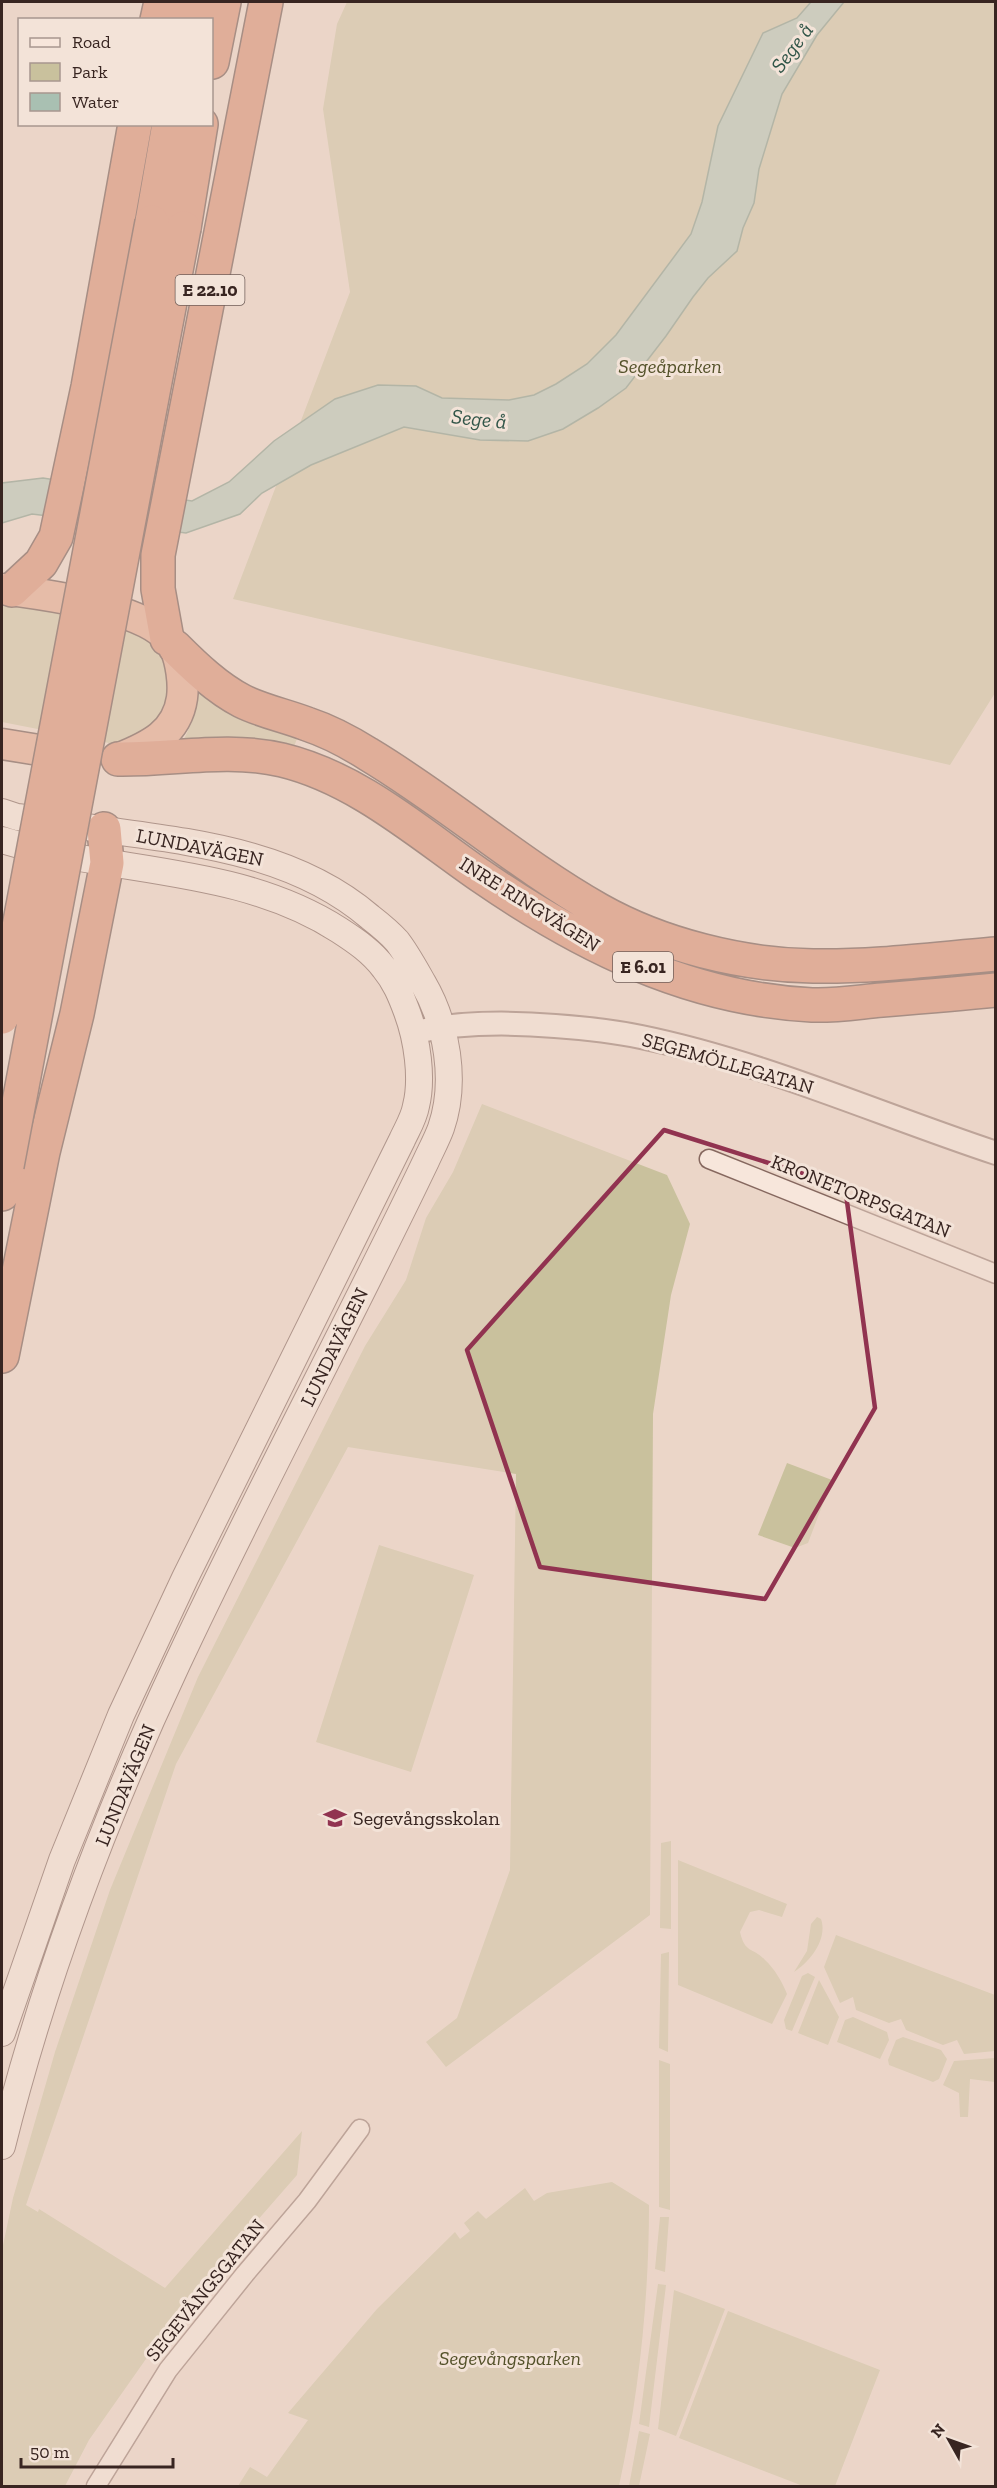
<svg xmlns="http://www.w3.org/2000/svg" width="997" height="2488" font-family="'Zilla Slab',serif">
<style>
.green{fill:#c9c19d}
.water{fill:#a9c0b2;stroke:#708e7d;stroke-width:1.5}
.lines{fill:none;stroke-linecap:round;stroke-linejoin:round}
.minor-casing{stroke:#86685f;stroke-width:21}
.tertiary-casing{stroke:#86685f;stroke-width:26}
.secondary-casing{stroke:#684942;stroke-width:28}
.trunk-casing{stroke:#553832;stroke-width:33}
.motorway-casing{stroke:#553832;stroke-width:36}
.minor{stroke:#f7e6db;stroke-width:18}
.tertiary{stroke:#f7e6db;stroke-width:22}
.secondary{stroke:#f7e6db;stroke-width:26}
.trunk{stroke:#df9e82;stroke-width:30}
.motorway{stroke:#d37e61;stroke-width:33}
.motorway-bridge-casing{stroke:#553832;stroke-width:36;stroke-linecap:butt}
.motorway-bridge{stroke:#d37e61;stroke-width:33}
.marked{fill:none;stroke:#913350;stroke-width:4.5;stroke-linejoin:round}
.labels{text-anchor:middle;stroke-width:6;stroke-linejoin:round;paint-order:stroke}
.shield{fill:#f3e3d8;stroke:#705e58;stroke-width:1.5}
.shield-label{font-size:18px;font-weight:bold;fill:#382521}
.park-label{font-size:20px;font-style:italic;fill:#535129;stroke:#f3e3d8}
.street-label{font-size:20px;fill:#382521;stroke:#f3e3d8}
.poi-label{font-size:20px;fill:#382521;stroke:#f3e3d8;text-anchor:start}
.water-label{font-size:21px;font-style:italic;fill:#325649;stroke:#f3e3d8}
</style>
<rect width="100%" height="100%" fill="#ebd6c8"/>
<!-- green -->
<path class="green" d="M347,2H995V693L950,765L233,599L350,292L323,109L337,24Z
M2,605C28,604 124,624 145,639C169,657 177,691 162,717C158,723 130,741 123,742C119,743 114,743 109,743L2,722Z
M198,690L298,736L292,752L186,742L184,739L192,722Z
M482,1104L667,1175L690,1224L671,1295L653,1414L650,1915L446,2067L426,2042L457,2018L510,1870L516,1474L348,1447L176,1764L26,2205L38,2212L39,2209L165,2288L302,2131L297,2175L186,2302L89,2440L65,2486H2V2250L13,2198L55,2052L110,1890L198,1677L365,1346L406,1280L426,1218L453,1172Z
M787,1463L832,1480L808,1543L795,1548L758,1535Z
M379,1545L474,1575L411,1772L316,1742Z
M671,1841V1929L660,1928L661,1843Z
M678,1860L787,1904L782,1917L759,1910L750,1912L740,1932C745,1954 753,1947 765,1960C774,1968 783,1983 787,1994L772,2024L678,1985Z
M817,1917L821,1919C828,1939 810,1962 794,1972L807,1951L811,1924Z
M836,1935L995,1995V2051L964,2054L957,2040L943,2045L906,2030L901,2019L889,2023L856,2010L853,1997L840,2003L824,1967Z
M669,1952L668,2052L659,2048L661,1954Z
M808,1973L815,1977L792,2031L786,2029L784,2020L802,1976Z
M819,1980L839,2017L828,2045L798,2033Z
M853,2017L887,2032L889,2040L880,2059L837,2042L845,2020Z
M903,2037L941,2050L947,2059L939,2079L933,2082L889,2065L888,2060L896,2040Z
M995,2058V2082L970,2079L968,2117H960L959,2093L943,2085L954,2061Z
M659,2060L670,2064V2210L659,2207Z
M612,2182L649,2205C649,2299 639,2394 619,2486H238L250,2467L267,2477L308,2420L288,2413L377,2309L455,2232L460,2239L470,2231L464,2223L478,2211L486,2219L525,2188L534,2201L547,2193Z
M660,2217H669L665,2272L655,2269Z
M658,2284L666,2285L649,2427L639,2424Z
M674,2290L725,2309L676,2436L658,2429Z
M728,2311L880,2370L835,2486H803L679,2438Z
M639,2431L650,2434L639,2486H629Z"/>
<!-- water -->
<path class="water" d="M811,2H844L817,35L782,94L759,169L754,203L743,228L737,251L708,278L693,297L666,336L626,388L598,408L563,429L528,441L480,440L404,427L311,465L262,493L240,514L186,533L32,514L2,523V483L43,478L192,501L229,482L274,441L335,399L378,385L416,386L442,398L509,400L534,395L556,384L587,364L616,335L691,234L702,202L718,126L763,33L797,18Z"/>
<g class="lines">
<!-- minor casing -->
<g class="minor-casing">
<path id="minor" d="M709,1159L996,1274
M96,2486L168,2370L245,2274L307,2201L360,2129"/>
</g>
<!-- tertiary casing -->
<g class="tertiary-casing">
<path id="tertiary" d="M415,1032C461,1022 508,1022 555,1026C583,1028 613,1031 641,1037C763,1062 878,1114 996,1153"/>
</g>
<!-- secondary casing -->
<g class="secondary-casing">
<path id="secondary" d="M2,812L17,817C52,821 86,827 120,832C208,844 300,857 370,917C379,924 389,932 397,941C407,954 415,969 423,983C447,1024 457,1082 441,1128C437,1139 431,1150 426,1161C345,1330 256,1495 177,1664C105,1817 43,1982 2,2146
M2,840C113,874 238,865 339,930C356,941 372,952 384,968C395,981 401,996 407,1012C417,1039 423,1078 416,1106C414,1118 407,1129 402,1140L185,1578L121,1715L62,1860L2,2033"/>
</g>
<!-- trunk casing -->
<g class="trunk-casing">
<path id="trunk" d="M2,589C42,594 156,608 175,648C181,662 184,683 182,698C177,733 150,746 120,758
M2,744L76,756"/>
</g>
<!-- motorway casing -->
<g class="motorway-casing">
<path id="motorway" d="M157,20L161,2
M187,20L191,2
M212,62L224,2
M152,222L169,124
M184,228L201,124
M12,590L41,563L56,537L88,387L135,124
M167,639L158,589V555L266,2
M175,647C195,667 217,688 242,701C262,711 286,716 307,724C328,731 349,742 368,754C448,802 518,864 599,910C661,945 742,965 813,966C874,967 935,959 996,954
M118,759C175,760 225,747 282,760C357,778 419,833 481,876C581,945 689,999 812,1005C835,1006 859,1002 882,1000C920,997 958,994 996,990
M2,1194L7,1166
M2,1356L43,1152L77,1014L107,863L104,829"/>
</g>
<!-- minor -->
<use href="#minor" class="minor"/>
<!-- tertiary -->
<use href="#tertiary" class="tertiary"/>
<!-- secondary -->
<use href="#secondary" class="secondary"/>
<!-- trunk -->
<use href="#trunk" class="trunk"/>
<!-- motorway -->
<use href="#motorway" class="motorway"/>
<!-- motorway-bridge casing -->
<g class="motorway-bridge-casing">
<path id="motorway-bridge" d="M2,1017L152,222
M7,1166L184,228"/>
</g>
<!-- motorway-bridge -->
<use href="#motorway-bridge" class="motorway-bridge"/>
</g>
<!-- marked area -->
<path d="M0 0H997V2488H0ZM664,1130L845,1187L875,1408L765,1599L540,1567L467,1350Z" fill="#ebd6c8" fill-opacity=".55" fill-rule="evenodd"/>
<path class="marked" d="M664,1130L845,1187L875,1408L765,1599L540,1567L467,1350Z"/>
<!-- icons -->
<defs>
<g id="school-bare" transform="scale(1.8)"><path d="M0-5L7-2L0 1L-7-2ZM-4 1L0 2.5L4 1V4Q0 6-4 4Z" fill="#913350" stroke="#f3e3d8" stroke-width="2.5" paint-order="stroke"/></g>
</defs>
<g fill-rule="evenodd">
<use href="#school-bare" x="335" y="1818"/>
</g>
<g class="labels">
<!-- shield labels -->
<g class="shield">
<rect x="175.5" y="275" width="69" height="30" rx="4.5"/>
<rect x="613" y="952" width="60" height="30" rx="4.5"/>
</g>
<g class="shield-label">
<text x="210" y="296">E 22.10</text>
<text x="643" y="973">E 6.01</text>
</g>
<!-- park labels -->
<g class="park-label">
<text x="670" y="373">Segeåparken</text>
<text x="510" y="2365">Segevångsparken</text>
</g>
<!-- street labels -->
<g class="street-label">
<text transform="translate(200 847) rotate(11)" y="7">LUNDAVÄGEN</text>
<text transform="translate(530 904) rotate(32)" y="7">INRE RINGVÄGEN</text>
<text transform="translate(728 1063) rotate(16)" y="7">SEGEMÖLLEGATAN</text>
<text transform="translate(861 1196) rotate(22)" y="7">KRONETORPSGATAN</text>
<text transform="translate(334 1347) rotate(-64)" y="7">LUNDAVÄGEN</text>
<text transform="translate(125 1785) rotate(-68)" y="7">LUNDAVÄGEN</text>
<text transform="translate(205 2290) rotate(-51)" y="7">SEGEVÅNGSGATAN</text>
</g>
<!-- poi labels -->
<g class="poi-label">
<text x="353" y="1825">Segevångsskolan</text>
</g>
<!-- water labels -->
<g class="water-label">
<text transform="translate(792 48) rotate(-53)" y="7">Sege å</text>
<text transform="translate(479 419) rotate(6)" y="7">Sege å</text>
</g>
</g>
<!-- border -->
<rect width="997" height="2488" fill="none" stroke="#382521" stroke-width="6"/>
<!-- legend -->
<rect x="18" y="18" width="195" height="108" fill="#f3e3d8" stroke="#a8978f" stroke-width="1.5"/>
<rect x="30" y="38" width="30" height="9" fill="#f7e6db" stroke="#a8978f" stroke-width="1.5"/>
<text x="72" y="48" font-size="18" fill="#382521">Road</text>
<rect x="30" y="63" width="30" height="18" fill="#c9c19d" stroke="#a8978f" stroke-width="1.5"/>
<text x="72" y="78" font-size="18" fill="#382521">Park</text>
<rect x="30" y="93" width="30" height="18" fill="#a9c0b2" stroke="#a8978f" stroke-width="1.5"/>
<text x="72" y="108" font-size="18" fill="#382521">Water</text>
<!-- north arrow -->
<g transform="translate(949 2440) rotate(310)" stroke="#f3e3d8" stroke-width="4.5" paint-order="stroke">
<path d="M0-4.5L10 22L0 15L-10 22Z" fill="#382521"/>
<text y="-9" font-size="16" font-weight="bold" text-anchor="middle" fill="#382521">N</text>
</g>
<!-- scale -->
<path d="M21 2458v9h152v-9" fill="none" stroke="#382521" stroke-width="3"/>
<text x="30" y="2458" font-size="18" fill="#382521" stroke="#f3e3d8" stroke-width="4.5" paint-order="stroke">50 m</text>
</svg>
